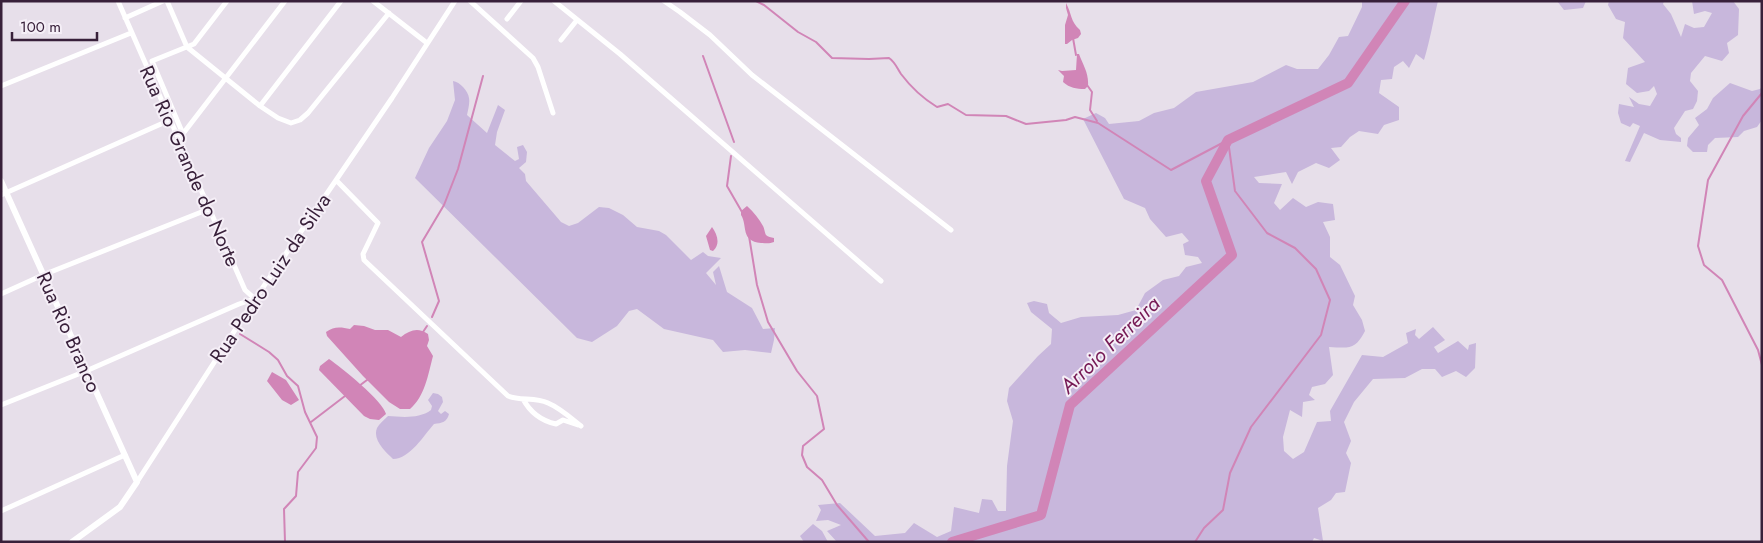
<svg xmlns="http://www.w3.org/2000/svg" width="1763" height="543" font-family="Jost,sans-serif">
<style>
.green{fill:#c8b7dc}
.water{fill:#d185b7}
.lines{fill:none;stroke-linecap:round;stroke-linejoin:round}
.stream{stroke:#d185b7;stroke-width:2}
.river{stroke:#d185b7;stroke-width:10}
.minor{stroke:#fff;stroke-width:5}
.tertiary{stroke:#fff;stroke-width:6}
.labels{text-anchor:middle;stroke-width:4;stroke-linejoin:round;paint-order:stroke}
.street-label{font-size:20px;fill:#38203a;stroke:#f5eff7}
.water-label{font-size:21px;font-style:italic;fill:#761a55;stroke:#f5eff7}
</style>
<rect width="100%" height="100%" fill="#e7dfea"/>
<!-- green -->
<path class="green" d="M1362,1H1438C1433,21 1430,41 1424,60L1416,54L1409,68L1403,61L1394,67L1392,79L1381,80L1379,93L1399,107V120L1384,125L1378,134L1359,131L1350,137L1341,147L1331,148L1340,160L1329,168L1316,163L1298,172L1292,184L1286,172L1254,177L1259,183L1282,184L1274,203L1280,210L1293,198L1306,207L1318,202L1333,204L1335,220L1323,222L1330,237V257L1340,265L1355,296L1353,305L1362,320L1365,331C1355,350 1350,348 1329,347L1333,375L1325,384L1312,387L1309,395L1315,400L1303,402L1302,417L1290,410L1283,437L1284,451L1293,459L1304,452L1317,422L1331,421L1330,411L1362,355L1383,357L1408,343L1406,333L1416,329L1415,335L1419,339L1433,327L1445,340L1434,347L1438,353L1458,341L1468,350L1469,345L1476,343L1475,368L1466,377L1456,371L1442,377L1435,369H1422L1405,378L1373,379L1354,402L1344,422L1351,441L1346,453L1351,463L1345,492L1336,493L1331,500L1318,508L1323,541L1314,538L1312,542H837L827,531L841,525L828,520L816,521L821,510L818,505L840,503L875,536L905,533L914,523L937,537L951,531L954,507L979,513L982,499L992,500L998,511H1006L1007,466L1013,421L1007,401L1009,388L1038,356L1051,344L1052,329L1031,312L1027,303L1034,301L1047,304L1049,313L1061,323L1081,317L1118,315L1136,310L1145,293L1163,280L1179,276L1186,267L1202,263L1198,257L1185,255L1183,244L1189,241L1182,233L1166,237L1150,219L1145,208L1124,199L1083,119L1096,113L1105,118L1109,124L1139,121L1154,113L1174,108L1196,92L1253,82L1286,65L1297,69H1318L1329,55L1339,37L1348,36L1362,7Z
M1557,1H1586L1583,8L1564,10Z
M1609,1H1664L1663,4L1671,14L1681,37L1685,24L1694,28L1704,27L1712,13L1705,11L1694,14L1692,1H1733L1739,9L1738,35L1727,43L1729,53L1722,61L1705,56L1691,73L1690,81L1698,91L1697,101L1693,109L1685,111L1674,128L1676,134L1681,138V142L1660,140L1644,133L1630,162L1625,161L1640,126L1633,123L1630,127L1621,123L1618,113L1619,104L1634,107L1629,97L1639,104L1650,106L1657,94L1654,86L1649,91L1637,93L1626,84L1628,68L1645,62L1623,38L1625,22L1616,19L1608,5Z
M453,81C460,82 468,91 469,98C470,103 468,110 467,115L487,133L498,105L505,110L497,132L495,145L515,161L519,159L517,147L523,145L527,152L526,162L519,168L525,174L526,181L561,222L569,226L578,223L599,207L609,208L623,215L637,227L659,231L666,235L691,260L703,252L708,256L721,258L706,273L716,285L713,272L719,266L727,292L752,308L763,329L775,328L774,340L771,353L745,350L723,352L713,340L664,329L637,309L629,311L617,326L592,342L577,338L415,178L429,148L447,121L455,100Z
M1730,83L1752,91L1760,89L1762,87V120L1757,127L1744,131L1738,137L1715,138L1708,145L1707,152H1693L1687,146L1688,138L1699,125L1695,118L1707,109L1713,98Z
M433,393L438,394L442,397L443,402L438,411L441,414L445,411L449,414C447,422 442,423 434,424C424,435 410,459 393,459C386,452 372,440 377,428C379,424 384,420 388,416C402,417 419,419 431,410L432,406L428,400Z
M813,524L822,531L828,542H804L800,536Z"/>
<!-- water -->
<path class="water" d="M1066,3C1072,14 1070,21 1080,30L1081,34L1078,38L1072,40L1067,44H1065V25L1068,15L1066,8Z
M1077,54H1079C1083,65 1089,73 1088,86L1085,89C1076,89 1070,88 1063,82L1064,76L1058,70L1062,71L1076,70Z
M747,206C754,212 759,219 763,226C764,227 765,234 766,235C768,237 771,237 774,238V242C769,244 766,243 761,243C740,241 748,226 741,215V211Z
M712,227C717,234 721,244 713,251L710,250L706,236Z
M354,325L364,326L375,330H388L401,337C410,330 418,327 428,334L429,340L427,346L433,356C428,375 425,396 410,409H400L389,402L363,376L327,336L326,332C334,326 341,327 350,329Z
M329,359C341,367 383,401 386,414L379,420L370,419L364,416L319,370L320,366Z
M272,372L286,380L299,400L291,405L282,400L267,381Z"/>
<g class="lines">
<!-- stream -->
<path class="stream" d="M756,1L764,5L798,32L816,42L832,58L869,59L889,58C895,62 897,68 901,74C910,86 924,99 937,107L948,104L966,115L1006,116L1026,124L1066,120L1075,117L1098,123L1171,170L1228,140L1235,191L1267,233L1295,248L1316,269L1330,300L1321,335L1251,427L1230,473L1223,510L1204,528L1195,542
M1073,38L1076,55
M703,56L734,142
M1087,85L1092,92L1090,110L1097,121
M1762,93L1743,116L1708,180L1698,246L1704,265L1722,280L1758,350L1762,365
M731,156L727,186L742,212
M749,236L757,285L768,322L797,371L817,396L824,429L803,446L802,455L807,467L822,480L837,505L869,542
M432,317L439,301L422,242L444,205L458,169L483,76
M423,332L427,326
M240,334L269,352L278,360L287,376L298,386L305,412L317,437L316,448L298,472L296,496L284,509L285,542
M359,386L367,380
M311,422L345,396"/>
<!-- river -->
<path class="river" d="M952,542L1041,515L1070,405L1232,255L1206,181L1228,140L1348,83L1405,1"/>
<!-- minor -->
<path class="minor" d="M118,1L245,290L255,299
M167,1L187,47L260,106L278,118L291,123L300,120L308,113L389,13
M373,1L427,43
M470,1L533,58L538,67L553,113
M554,1L620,54L881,281
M664,1L680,12L710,35L752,75L951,230
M125,18L163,1
M507,19L521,1
M561,40L577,20
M1,86L131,33
M260,106L341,1
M183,134L152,61L194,44L227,1
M182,135L285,1
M336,180L378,223L363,254L364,260L508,396C520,401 535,397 548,403C560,408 571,418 581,426
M1,195L170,120
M1,294L43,275L209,209
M523,399C530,412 542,421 556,424L563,420L578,425
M1,405L86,371L239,304L254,299
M137,482L255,299L392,98L455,1
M1,511L125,455"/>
<!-- tertiary -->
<path class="tertiary" d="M1,181L137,482L120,507L72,542"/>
</g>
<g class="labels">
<!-- street labels -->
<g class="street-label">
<text transform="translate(190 166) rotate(66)" y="7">Rua Rio Grande do Norte</text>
<text transform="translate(270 278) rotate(-56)" y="7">Rua Pedro Luiz da Silva</text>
<text transform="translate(69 332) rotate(66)" y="7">Rua Rio Branco</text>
</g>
<!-- water labels -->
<g class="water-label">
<text transform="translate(1110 345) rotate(-44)" y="7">Arroio Ferreira</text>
</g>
</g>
<!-- border -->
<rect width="1763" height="543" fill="none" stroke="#38203a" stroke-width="5"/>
<!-- scale -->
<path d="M12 32v8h85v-8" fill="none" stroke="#38203a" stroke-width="2.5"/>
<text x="20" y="32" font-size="15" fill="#38203a" stroke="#f5eff7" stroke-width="4" paint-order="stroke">100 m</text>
</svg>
